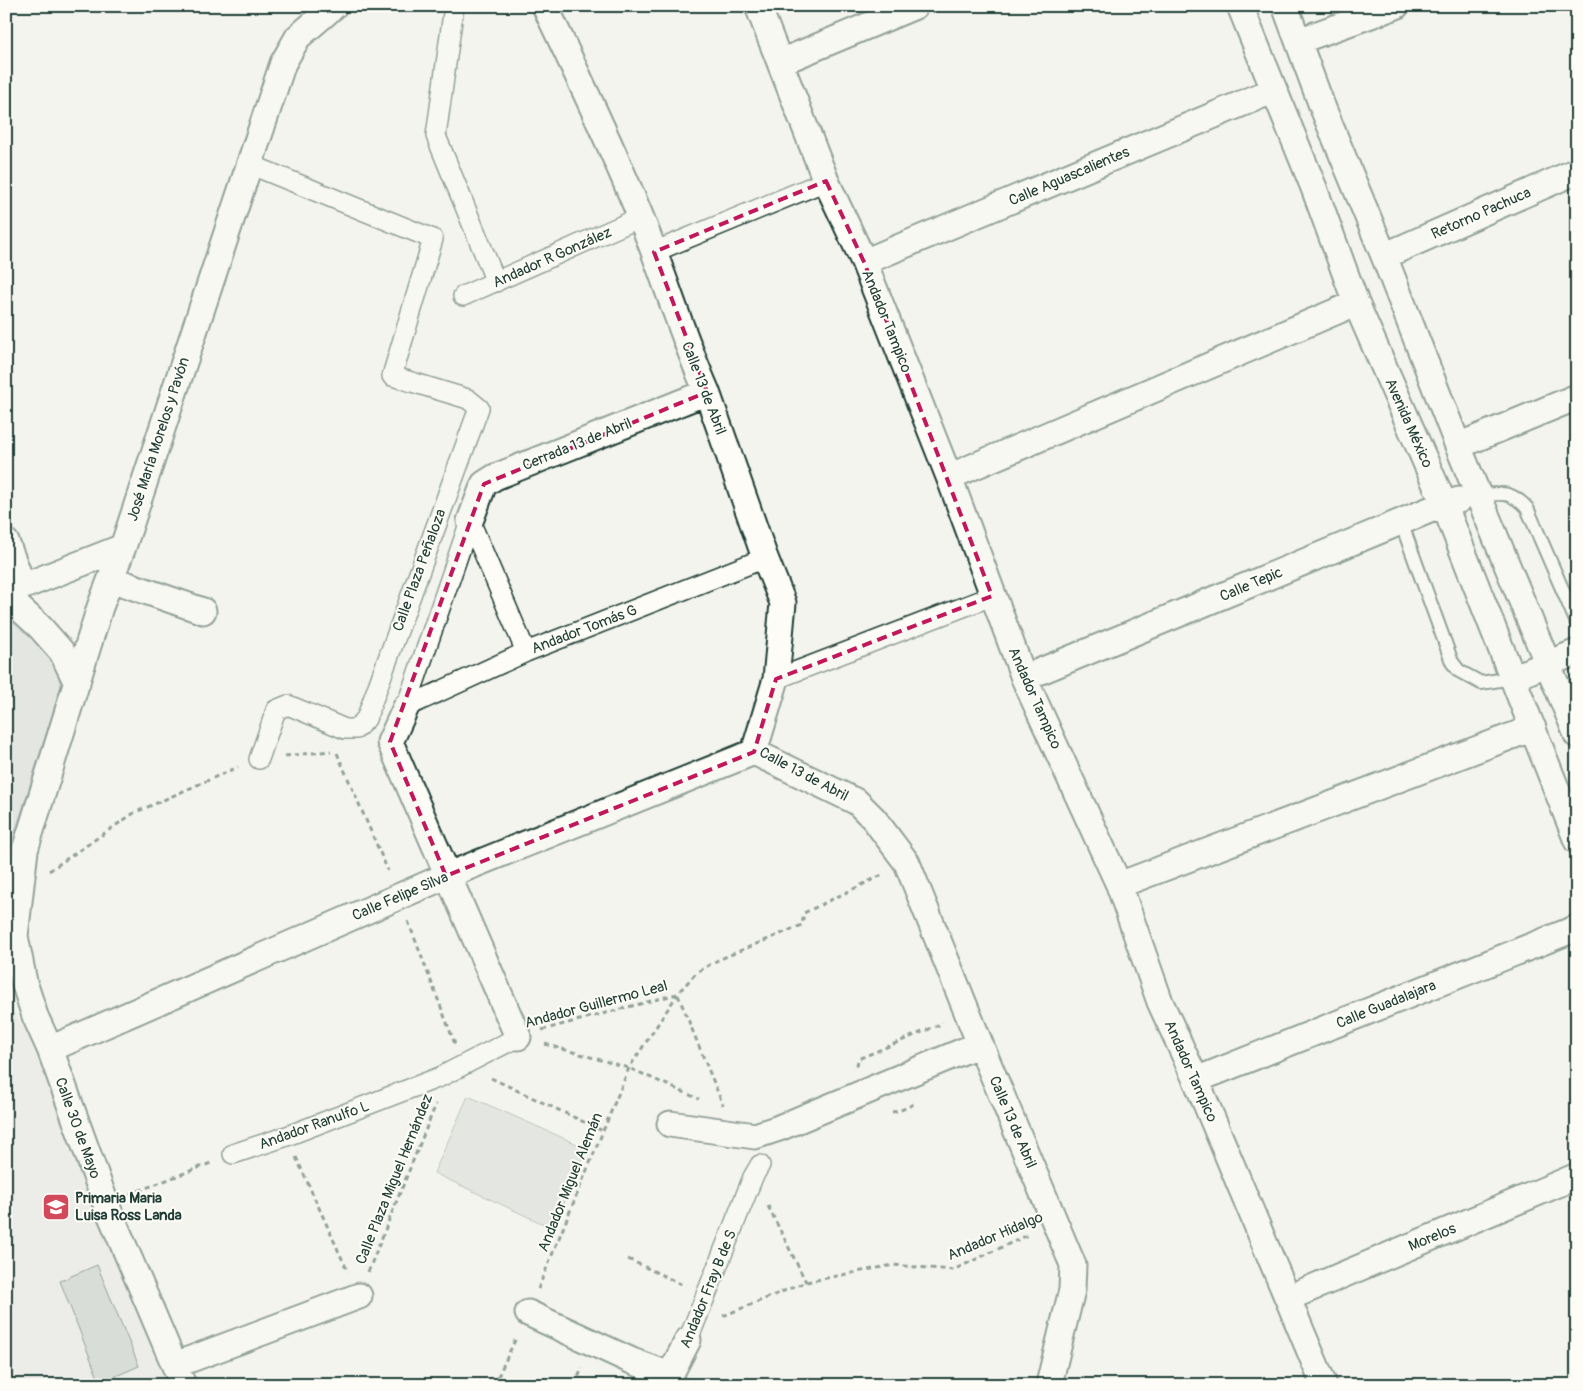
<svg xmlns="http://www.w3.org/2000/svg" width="1583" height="1391" font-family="Pangolin,sans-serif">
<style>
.built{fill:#e2e5df}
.green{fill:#d1d6d1;stroke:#788a82}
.building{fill:#b9c1bb;stroke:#1f3d34}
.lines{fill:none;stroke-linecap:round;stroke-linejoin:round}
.service-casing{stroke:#1f3d34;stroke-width:16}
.pedestrian-casing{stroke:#1f3d34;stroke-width:22}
.minor-casing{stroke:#1f3d34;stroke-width:29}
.path{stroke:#1f3d34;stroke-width:3;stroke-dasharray:5 4;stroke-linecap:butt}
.service{stroke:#fdfcf7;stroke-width:12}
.pedestrian{stroke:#fdfcf7;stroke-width:19}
.minor{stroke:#fdfcf7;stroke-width:25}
.marked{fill:none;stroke:#c2185b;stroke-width:4;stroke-dasharray:10 6;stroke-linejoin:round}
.labels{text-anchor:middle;stroke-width:4;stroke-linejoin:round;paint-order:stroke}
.street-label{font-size:15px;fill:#1f3d34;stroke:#fdfcf7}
.poi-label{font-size:15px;font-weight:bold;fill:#1f3d34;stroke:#fdfcf7;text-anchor:start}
</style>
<rect width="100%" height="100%" fill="#f4f4ef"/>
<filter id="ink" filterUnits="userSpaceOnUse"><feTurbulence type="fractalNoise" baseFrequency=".02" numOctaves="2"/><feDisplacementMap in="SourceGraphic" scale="10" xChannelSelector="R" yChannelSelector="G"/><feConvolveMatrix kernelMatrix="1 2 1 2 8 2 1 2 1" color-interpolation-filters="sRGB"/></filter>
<g filter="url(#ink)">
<!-- built -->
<path class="built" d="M6,1000L38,1048L180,1385H6Z"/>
<!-- green -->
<path class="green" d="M6,616L33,632L53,656L61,686L12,842L6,956Z
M468,1096L586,1148L554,1229L434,1173Z"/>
<!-- building -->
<path class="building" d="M97,1265L139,1366L100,1383L60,1281Z"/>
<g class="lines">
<!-- service casing -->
<g class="service-casing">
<path id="service" d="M1478,496C1502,493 1510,490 1527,508L1577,623
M1401,522L1452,662L1459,671L1481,683L1512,678"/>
</g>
<!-- pedestrian casing -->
<g class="pedestrian-casing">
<path id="pedestrian" d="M454,6L436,136L496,282
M249,164L433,239L392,376L468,399L479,408L366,719L356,729H345L288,705L276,710L259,759
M654,252L826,181
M463,296L641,217
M470,521L526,652
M776,679L992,596
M406,707L526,652L765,558
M406,707L470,521
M233,1154L287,1136L440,1077L518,1037
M688,1340L753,1177L760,1165"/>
</g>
<!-- minor casing -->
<g class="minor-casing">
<path id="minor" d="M545,6C578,76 612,146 641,218C664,275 682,335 707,392L765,558L783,603L776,679L754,752L857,802L874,819L907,863L980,1044L1073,1265L1072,1290L1050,1380L1052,1385
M758,6L826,181L864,262L949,477L1024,678L1119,885L1160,1002L1196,1080L1324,1385
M1240,6L1314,188L1356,303L1444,504L1577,841
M1285,6L1322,106L1384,256L1458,446L1577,735
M1298,41L1396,6
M781,62L915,6
M1384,256L1577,171
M864,262L1274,90
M1458,446L1577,397
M949,477L1356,303
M470,521L484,484L495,477L707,392
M6,542L23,586
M111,579L203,611
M6,593L123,547
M6,604L16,605L40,627L62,652L77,683
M1024,678L1444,504L1459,500
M1512,678L1577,652
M406,707L390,742L518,1037
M1119,885L1533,728
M50,1049L446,876L754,752
M1196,1080L1577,928
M670,1124L755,1136L779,1128L980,1044
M1288,1298L1577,1176
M528,1313L632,1361L670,1375L688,1340
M175,1365L359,1296
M183,1385L106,1204L50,1049L35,1016L24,982L15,936L25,850L100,607L123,547L283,63L298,37L334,6"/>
</g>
<!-- path -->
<path class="path" d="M337,753L388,871
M285,756L331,751
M49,871L134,813L238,767
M408,921L455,1044
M678,995L723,1105
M542,1030L677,994L697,972L718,960L802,925L804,913L882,875
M545,1044L629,1068L699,1099
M857,1066L858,1059L939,1025L942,1022
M491,1078L603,1131
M892,1112L899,1111L916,1103
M296,1157L348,1272
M130,1194L211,1163
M768,1206L806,1282
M628,1259L685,1286
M368,1272L436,1104
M538,1289L629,1068L677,995
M723,1316L806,1282L893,1265L953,1270L1030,1234
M494,1385L516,1338
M575,1385L582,1368"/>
<!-- service -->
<use href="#service" class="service"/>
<!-- pedestrian -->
<use href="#pedestrian" class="pedestrian"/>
<!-- minor -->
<use href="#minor" class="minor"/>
</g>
</g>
<!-- marked area -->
<path d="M0 0H1583V1391H0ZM826,181L864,262L992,596L776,679L754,752L446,876L390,742L484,484L707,392L654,252Z" fill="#f4f4ef" fill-opacity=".55" fill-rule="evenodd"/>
<path class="marked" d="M826,181L864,262L992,596L776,679L754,752L446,876L390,742L484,484L707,392L654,252Z"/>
<!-- icons -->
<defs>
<g id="school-square" transform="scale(1.4375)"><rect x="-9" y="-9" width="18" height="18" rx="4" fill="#d1495b" stroke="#fdfcf7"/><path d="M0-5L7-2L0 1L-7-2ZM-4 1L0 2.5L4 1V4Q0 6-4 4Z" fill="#fff"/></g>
</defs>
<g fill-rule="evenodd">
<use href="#school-square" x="56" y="1207"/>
</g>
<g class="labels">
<!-- street labels -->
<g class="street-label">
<text transform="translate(1069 176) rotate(-23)" y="5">Calle Aguascalientes</text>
<text transform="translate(1481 213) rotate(-24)" y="5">Retorno Pachuca</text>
<text transform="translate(552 257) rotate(-24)" y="5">Andador R González</text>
<text transform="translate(887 321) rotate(68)" y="5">Andador Tampico</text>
<text transform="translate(704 388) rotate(69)" y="5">Calle 13 de Abril</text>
<text transform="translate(1409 423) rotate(66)" y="5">Avenida México</text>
<text transform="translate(158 439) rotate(-72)" y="5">José María Morelos y Pavón</text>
<text transform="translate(577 444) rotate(-22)" y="5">Cerrada 13 de Abril</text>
<text transform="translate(419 570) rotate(-70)" y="5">Calle Plaza Peñaloza</text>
<text transform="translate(1251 584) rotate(-23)" y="5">Calle Tepic</text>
<text transform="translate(584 629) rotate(-21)" y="5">Andador Tomás G</text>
<text transform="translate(1035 698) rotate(66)" y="5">Andador Tampico</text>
<text transform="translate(804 774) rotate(28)" y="5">Calle 13 de Abril</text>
<text transform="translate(400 896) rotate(-23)" y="5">Calle Felipe Silva</text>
<text transform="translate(596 1004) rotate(-15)" y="5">Andador Guillermo Leal</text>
<text transform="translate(1386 1004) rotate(-22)" y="5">Calle Guadalajara</text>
<text transform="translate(1191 1071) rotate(66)" y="5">Andador Tampico</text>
<text transform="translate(1013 1122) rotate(67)" y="5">Calle 13 de Abril</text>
<text transform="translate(314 1125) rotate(-20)" y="5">Andador Ranulfo L</text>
<text transform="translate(78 1128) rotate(70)" y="5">Calle 30 de Mayo</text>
<text transform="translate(394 1179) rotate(-68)" y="5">Calle Plaza Miguel Hernández</text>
<text transform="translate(570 1182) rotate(-68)" y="5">Andador Miguel Alemán</text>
<text transform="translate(995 1236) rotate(-23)" y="5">Andador Hidalgo</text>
<text transform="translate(1432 1237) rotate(-23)" y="5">Morelos</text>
<text transform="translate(708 1289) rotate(-68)" y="5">Andador Fray B de S</text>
</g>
<!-- poi labels -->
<g class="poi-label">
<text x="75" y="1203">Primaria Maria<tspan x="75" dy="17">Luisa Ross Landa</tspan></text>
</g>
</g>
<!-- margin -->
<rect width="1583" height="1391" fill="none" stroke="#fdfcf7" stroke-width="25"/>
<rect x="12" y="12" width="1558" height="1366" fill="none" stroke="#1f3d34" stroke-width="2" filter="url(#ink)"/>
</svg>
